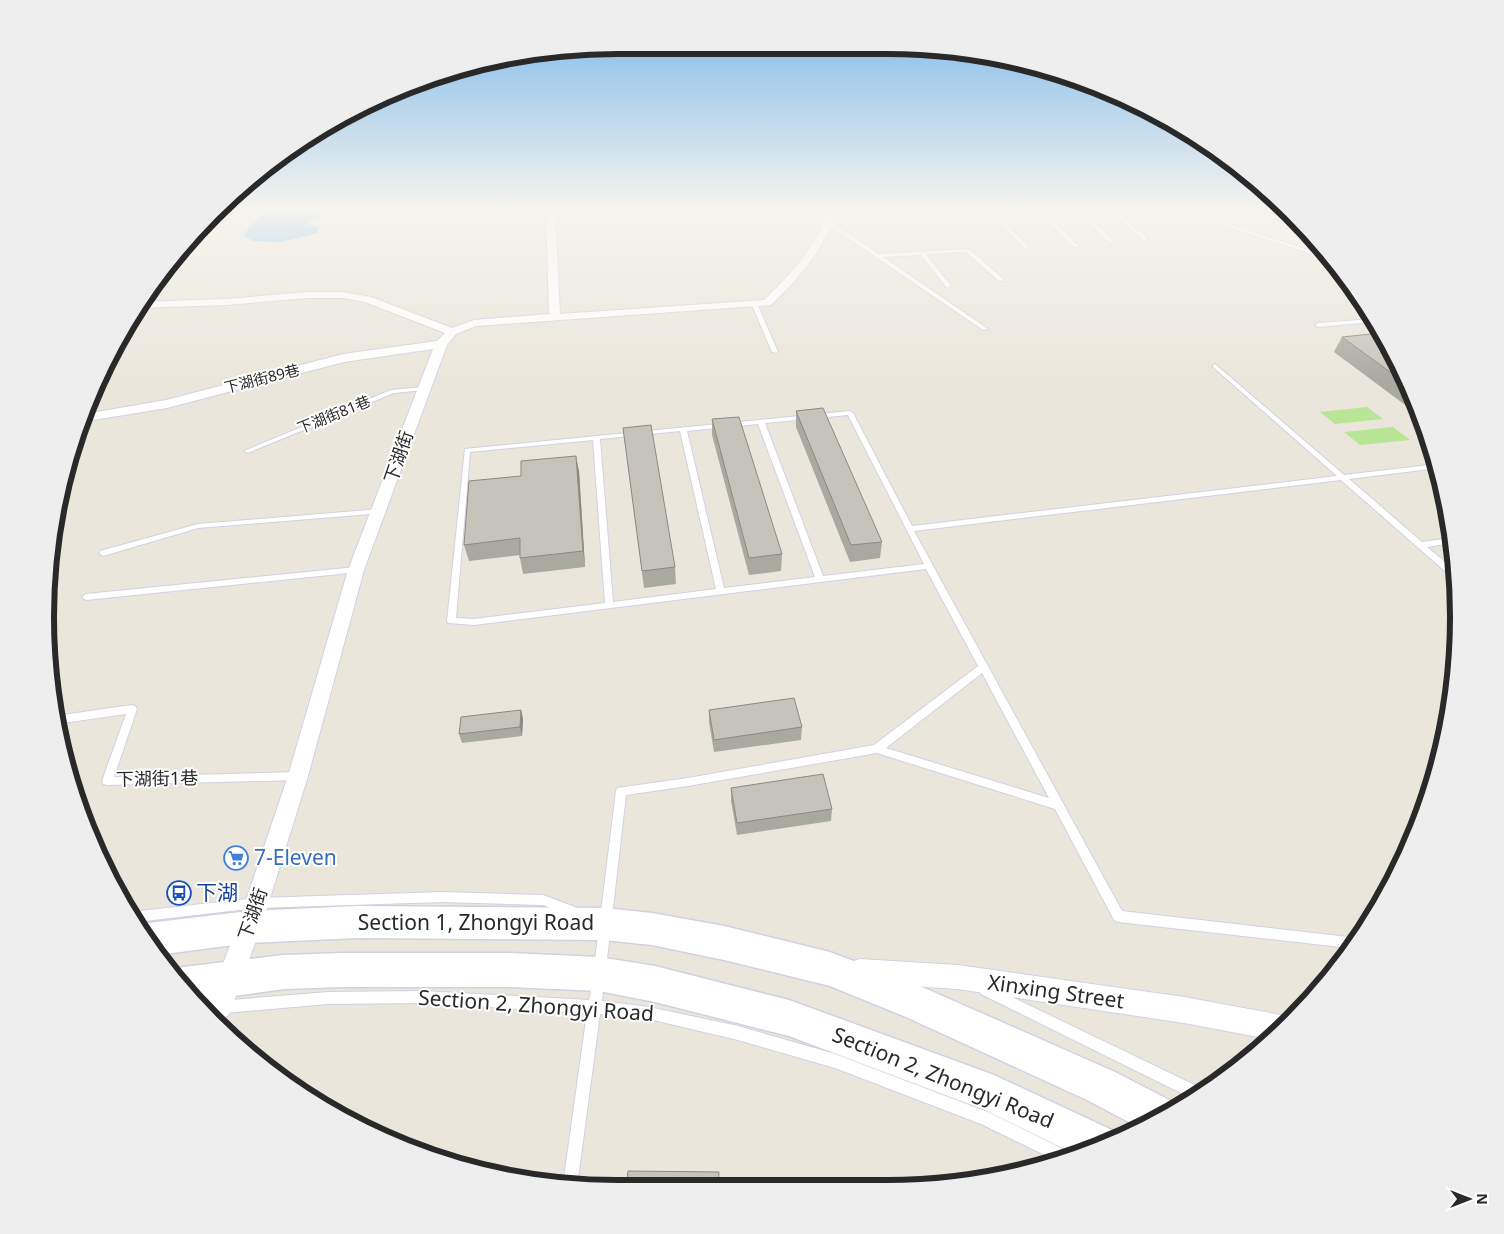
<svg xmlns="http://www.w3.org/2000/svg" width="1504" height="1234" font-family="'Noto Sans','Noto Sans TC',sans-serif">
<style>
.pitch{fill:#b8e596}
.water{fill:#73b8e8}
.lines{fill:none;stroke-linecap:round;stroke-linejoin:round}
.lane-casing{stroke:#d1d1e1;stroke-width:2}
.street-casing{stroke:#d1d1e1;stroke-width:2}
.secondary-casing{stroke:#d1d1e1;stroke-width:3}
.lane{fill:#fff;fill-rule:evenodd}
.street{fill:#fff;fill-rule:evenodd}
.secondary{fill:#fff;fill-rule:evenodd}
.wall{fill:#aaa9a0}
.shaded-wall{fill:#8b8982}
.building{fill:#c6c4ba;stroke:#8b8982}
.labels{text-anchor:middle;stroke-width:4;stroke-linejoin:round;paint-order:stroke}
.far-street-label{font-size:15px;fill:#292929;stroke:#fff}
.street-label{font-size:18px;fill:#292929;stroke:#fff}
.near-shop-label{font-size:21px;fill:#366cbe;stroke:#fff;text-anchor:start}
.near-transit-label{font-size:21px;fill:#164399;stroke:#fff;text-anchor:start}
.near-street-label{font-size:21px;fill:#292929;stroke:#fff}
.rim{fill:none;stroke:#292929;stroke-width:6}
</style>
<rect width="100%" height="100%" fill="#eae6db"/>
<!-- pitch -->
<path class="pitch" d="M1367,407L1383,419L1335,424L1320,412Z
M1393,427L1410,440L1360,445L1344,432Z"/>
<!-- water -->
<path class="water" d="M267,209H312L322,211L320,218L311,221L309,225L318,226V233L281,242L253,241L243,235Z"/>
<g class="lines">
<!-- lane casing -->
<g class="lane-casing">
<path id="lane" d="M987,209H991L1028,246V248H1024Z
M1036,209H1040L1078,245V247H1074Z
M1074,209H1078L1113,240V242H1109Z
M1109,209H1113L1147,238V240H1143Z
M1158,209H1164L1212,219L1318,253H1327L1330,256L1315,255L1209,221Z
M826,221H830L879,254L969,249L1003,279V281H999L966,252L926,254L951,286L948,288L946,287L921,255L883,257L988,329L983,330L826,223Z
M754,301L757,303L778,352L777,353L772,352L751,303Z
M1372,319L1374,322L1318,327L1315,325L1318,323Z
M1215,364L1344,475L1438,464L1439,468H1438L1349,479L1422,542L1451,538L1452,543L1427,547L1457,572L1458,580L1454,579L1341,480L914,531L1122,911L1357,938L1350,948L1118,922L1114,920L1055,809L877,753L688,786L626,795L606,968L604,972L600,974L596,972L594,968L616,791L617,788L688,778L874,745L978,666L926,569L474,625L448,623L447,621L465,449L850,411L853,413L912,526L1337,476L1213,367V365ZM848,415L924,564L823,576L765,423ZM758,424L815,577L724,588L687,431ZM680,431L716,589L613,602L600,439ZM593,440L605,603L474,619L456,618L470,452ZM982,673L1049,798L886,748Z
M423,387L426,389L425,390L394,393L250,452L248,453L244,451L391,390Z
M380,509L384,511L383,513L198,528L103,556L99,553L100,551L198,524Z
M356,567L360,570L359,572L86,600L82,597L86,594Z
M132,705L135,706L137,709L114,777L298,772L302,773L303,776L302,779L298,780L107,785L103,784L102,781L126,714L56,724L55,716Z
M443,892L543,895L575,907L577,911L575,915L571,916L543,905L443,902L257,908L136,922L130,912L257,898Z
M598,975L602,977L604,981L602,1001L649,1007L738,1026L835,1054L990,1113L1071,1153L1072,1156L1057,1161L981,1124L835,1068L738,1040L649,1019L600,1014L577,1186V1187L563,1185L587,1013L423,1003L328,1004L212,1014L201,1004L206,1002L328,992L423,991L589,1000L594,977Z
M985,984L1203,1089V1091L1191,1098L981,994L979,990L981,986Z"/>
</g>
<!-- street casing -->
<g class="street-casing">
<path id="street" d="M546,209H555L560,314L764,300C788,277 810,253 823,223L809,209H818L833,222C819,255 796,281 771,305L476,326L456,334L447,345L364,570L308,776L261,927L229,1015L220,1019L210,1012L207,1006L237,927L288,776L348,570L433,349L344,362L167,408L81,422L85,414L166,400L343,354L437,341L445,333L365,302L343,298H307L226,305L137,308L140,302L226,299L307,292H343L371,297L452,328L474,320L549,314Z
M860,959L958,965L1184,997L1281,1015L1290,1019L1269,1039L1184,1023L958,989L860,983L851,980L848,971L851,962Z"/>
</g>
<!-- secondary casing -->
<g class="secondary-casing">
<path id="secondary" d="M358,906L604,908L652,913L724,926L830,952L929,990L1115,1072L1175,1103L1177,1107L1142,1129L1087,1100L906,1017L830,986L724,960L652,945L604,940L358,938L249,943L157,955L139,927L148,923L249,911Z
M343,953H510L599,957L655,966L789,1000L994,1075L1114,1131L1118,1138L1075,1154L985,1110L789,1036L655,1002L599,991L510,987H343L284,989L199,1001L170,972L183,967L284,955Z"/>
</g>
<!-- lane -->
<use href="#lane" class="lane"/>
<!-- street -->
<use href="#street" class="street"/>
<!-- secondary -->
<use href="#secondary" class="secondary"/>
</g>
<!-- wall -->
<path class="wall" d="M1342,337L1400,364L1420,416L1334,352Z
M796,411L882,542L880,558L850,562L796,427Z
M712,419L782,554L781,571L749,575L712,435Z
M623,428L675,567L676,584L644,588Z
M579,471L585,567L523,574L520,558V555L469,561L464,545L521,476Z
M521,710L523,719L522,736L462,743L459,734Z
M709,710L802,727L801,740L714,752L709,722Z
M731,788L832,809L831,821L737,835L731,801Z"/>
<!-- shaded-wall -->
<path class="shaded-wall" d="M576,456L579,471L585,567L583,551Z
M521,710L523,719L522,736L520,727Z"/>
<!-- building -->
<path class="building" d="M1381,333L1400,364L1408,385L1342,337Z
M823,408L882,542L851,545L796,411Z
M739,417L782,554L749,558L712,419Z
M651,425L675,567L642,571L623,428Z
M576,456L583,551L520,558V538L464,545L469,481L521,476V461Z
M794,698L802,727L714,740L709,710Z
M521,710L520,727L459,734L461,717Z
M823,774L832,809L737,823L731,788Z
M628,1171L719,1172L718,1188H626Z"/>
<!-- sky -->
<linearGradient id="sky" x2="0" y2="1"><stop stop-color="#79b6e8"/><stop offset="0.55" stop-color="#f6f4ef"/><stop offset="1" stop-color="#f6f4ef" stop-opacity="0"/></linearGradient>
<rect width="1504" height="381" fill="url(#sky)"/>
<!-- icons -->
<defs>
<g id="supermarket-ring" transform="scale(1.25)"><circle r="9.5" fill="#fff" stroke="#3f7fe0" stroke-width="1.5"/><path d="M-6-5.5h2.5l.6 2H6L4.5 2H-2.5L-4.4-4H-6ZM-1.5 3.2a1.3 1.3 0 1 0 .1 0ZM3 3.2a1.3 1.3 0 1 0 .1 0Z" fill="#3f7fe0"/></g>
<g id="bus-ring" transform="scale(1.25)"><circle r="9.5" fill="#fff" stroke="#1a4fb4" stroke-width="1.5"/><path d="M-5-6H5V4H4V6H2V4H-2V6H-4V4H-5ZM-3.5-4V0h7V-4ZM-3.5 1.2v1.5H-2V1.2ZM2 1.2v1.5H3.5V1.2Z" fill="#1a4fb4"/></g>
</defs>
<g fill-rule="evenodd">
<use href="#supermarket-ring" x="236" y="858"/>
<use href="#bus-ring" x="179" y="893"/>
</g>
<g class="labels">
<!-- far-street labels -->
<g class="far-street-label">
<text transform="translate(262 379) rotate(-14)" y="5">下湖街89巷</text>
<text transform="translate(334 415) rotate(-22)" y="5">下湖街81巷</text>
</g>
<!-- street labels -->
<g class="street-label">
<text transform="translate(399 457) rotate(-71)" y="6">下湖街</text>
<text transform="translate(157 779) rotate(-1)" y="6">下湖街1巷</text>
<text transform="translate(253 914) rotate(-71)" y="6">下湖街</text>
</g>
<!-- near-shop labels -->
<g class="near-shop-label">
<text x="254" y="865">7-Eleven</text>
</g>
<!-- near-transit labels -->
<g class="near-transit-label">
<text x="196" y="900">下湖</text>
</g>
<!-- near-street labels -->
<g class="near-street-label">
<text x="476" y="930">Section 1, Zhongyi Road</text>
<text transform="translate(1056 992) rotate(8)" y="7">Xinxing Street</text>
<text transform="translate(536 1006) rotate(4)" y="7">Section 2, Zhongyi Road</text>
<text transform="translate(943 1078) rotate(22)" y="7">Section 2, Zhongyi Road</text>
</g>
</g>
<!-- crop -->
<path d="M0 0H1504V1234H0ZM617 54H887A563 563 0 0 1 1450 617V617A563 563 0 0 1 887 1180H617A563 563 0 0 1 54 617V617A563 563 0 0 1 617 54Z" fill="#eee" fill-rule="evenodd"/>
<path class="rim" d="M617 54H887A563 563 0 0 1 1450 617V617A563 563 0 0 1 887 1180H617A563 563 0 0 1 54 617V617A563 563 0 0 1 617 54Z"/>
<!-- north arrow -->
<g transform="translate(1469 1199) rotate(90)" stroke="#ffffff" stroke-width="4" paint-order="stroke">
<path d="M0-4L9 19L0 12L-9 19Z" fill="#292929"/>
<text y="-8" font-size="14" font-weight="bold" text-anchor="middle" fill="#292929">N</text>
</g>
</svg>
